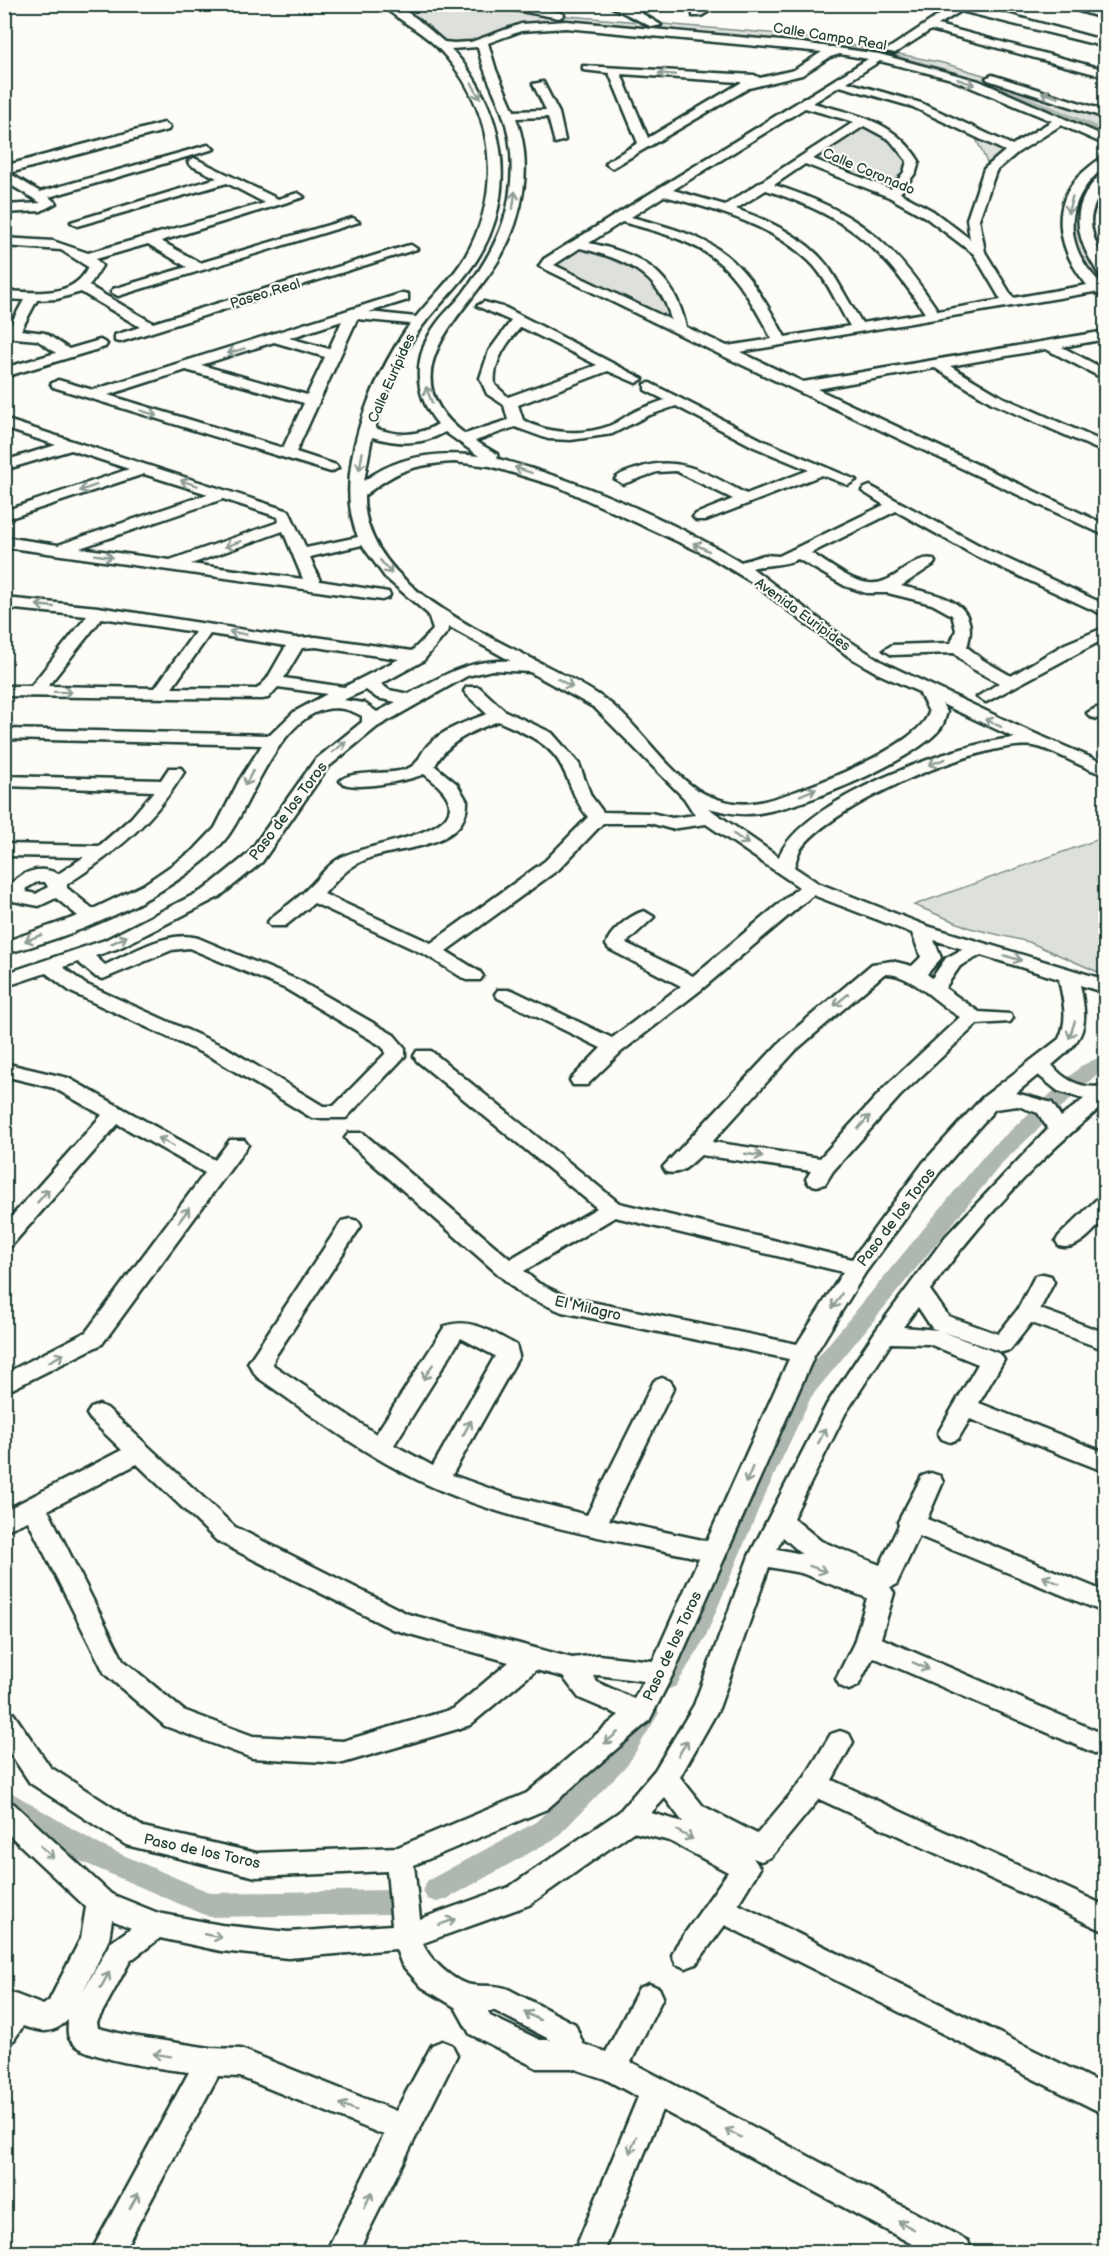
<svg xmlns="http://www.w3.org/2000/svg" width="1110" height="2257" font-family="'Balsamiq Sans',sans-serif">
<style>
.green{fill:#dde0db;stroke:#7e8e88;stroke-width:1.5}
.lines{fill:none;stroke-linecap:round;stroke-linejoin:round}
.canal{fill:#aeb8b1;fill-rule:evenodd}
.minor-casing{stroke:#1f3d34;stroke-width:5}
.minor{fill:#fdfcf7;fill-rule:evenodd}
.oneway{stroke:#8e9c96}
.labels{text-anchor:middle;stroke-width:4.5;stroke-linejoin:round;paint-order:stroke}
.far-street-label{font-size:14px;fill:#1f3d34;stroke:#fdfcf7}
.street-label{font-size:15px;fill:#1f3d34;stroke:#fdfcf7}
</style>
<rect width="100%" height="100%" fill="#fdfcf7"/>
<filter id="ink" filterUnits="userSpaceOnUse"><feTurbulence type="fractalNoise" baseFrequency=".0167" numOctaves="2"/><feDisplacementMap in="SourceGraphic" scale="12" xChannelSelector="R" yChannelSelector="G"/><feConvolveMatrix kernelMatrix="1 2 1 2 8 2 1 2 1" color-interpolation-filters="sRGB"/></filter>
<g filter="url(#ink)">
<!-- green -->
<path class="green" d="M385,5H487L557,15L780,34L840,42L943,63L1020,86L1105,115V142L930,70L833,49L535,25L483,44L441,45Z
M862,122L887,132L913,161L893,194L805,160Z
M973,132L1013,150L990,169Z
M1105,160V176L1083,218L1105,274V295L1096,288L1068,233L1078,184Z
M578,244L609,251L661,281L679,327L550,268L549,262Z
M1105,837V975L1029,942L970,928L914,905Z"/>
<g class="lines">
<!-- canal -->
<path class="canal" d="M850,45C940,62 1023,92 1106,130V138L977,85L914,65L846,50L844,48Z
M1106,1054V1069L1095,1076L1003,1162L811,1397L759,1508L705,1638L676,1686L667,1690L658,1686L654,1679L681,1634L735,1508L793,1387L987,1152L1081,1066Z
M646,1702L655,1705L659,1713L628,1764L556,1838L447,1899L437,1902L427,1899L423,1890L427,1881L536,1822L610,1748L637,1705Z
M4,1788L100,1845L211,1893L389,1890L399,1893L403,1902L399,1911L389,1914L210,1917L80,1861L4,1814Z"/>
<!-- minor casing -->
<g class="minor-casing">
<path id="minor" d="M380,4H394L416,18L444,42L454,43L471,42L521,24L566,21L802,43L879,54L979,81L1106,137V145L1061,125L1017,153L996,171L979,219L985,252L1013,298L1087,285C1060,253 1048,209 1079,176C1087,169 1096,160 1106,156V166C1060,201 1063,251 1106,288V299L1094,292L740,352L803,382L1106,331V339L1062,347L1106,370V380L1046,349L950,366L1002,397L1106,443V453L992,403L935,368L817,389L1106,525V536L719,354L539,266L544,259L868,59L840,54L830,57L802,75L749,88L612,168L606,164L608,161L638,143L609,73L583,70V66L754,75L760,78L794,70L822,52L566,28L521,31L488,43L496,70L514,111L546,110L533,84L543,82L559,113L565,140L555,143L548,117L516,118C533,163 524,215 501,256C469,313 383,372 465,434L508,420L504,405L487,394L480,378L489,351L511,321L477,306L484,302L506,308L643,379L636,383L608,371L518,405L523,420C547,434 583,436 609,426C619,422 628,414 638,410C647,406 656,403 665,400L645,390V384L650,383L764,441L856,480L848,485L822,475L706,520H696L693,517L696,514L733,499L676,471L657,472L623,484L615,479C620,473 629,471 636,469C679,453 710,475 746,494L809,470L754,447L676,406L647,416L612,434L571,440L548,439L515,427L475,441L497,454L498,459C579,480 669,519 741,562L764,555L779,556L884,505L862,491L865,488L870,486L988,550L1106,605V616L976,556L896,511L811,553C828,563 849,581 869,583C895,586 912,554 933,559L935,562L933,565L901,586C937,595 982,599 967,647L983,660L1011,676L1065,644L1106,627V638L986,702L977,697L999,683L971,668L954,653L892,655L884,650L892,645L951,643L956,630L952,615L932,604L888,593H866L845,586L798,559C783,566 768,564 752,568L843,637L884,663L1022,728L1106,764V775C1085,770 1051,748 1033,746C982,740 829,806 800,850C797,855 796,862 794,867L818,883L927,926L1106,980V993L1080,985C1089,1027 1085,1039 1052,1065C1064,1081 1086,1091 1106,1085V1103C1040,1157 980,1221 930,1290L948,1316L998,1334L1018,1309L1035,1276L1043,1274L1051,1276L1054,1282L1040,1309L1106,1333V1350L1031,1323L1010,1350L1002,1352L941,1331L1000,1354L1004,1360L979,1403L1106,1453V1472L970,1419L958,1439L950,1442L942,1439L938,1433L978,1364L929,1344L891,1343L845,1414L793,1518L821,1541L880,1565L899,1525L898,1522L922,1476L931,1473L940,1476L943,1482L927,1519L1106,1592V1613L919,1536L896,1585L890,1587L894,1593L881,1638L1106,1735V1758L873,1657L858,1686L849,1690L840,1686L836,1679L854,1643L867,1598L801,1573L769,1567L719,1708L680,1777L703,1806L757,1834L805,1777L831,1734L840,1731L849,1734L853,1742L832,1780L1106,1906V1932L819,1799L771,1857L761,1861L753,1858L760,1868L738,1904L1106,2086V2115L725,1925L696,1964L686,1968L676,1964L672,1955L676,1946L728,1872L670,1841L633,1832L529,1905L423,1943C427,1958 455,1983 471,1985C484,1987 495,1984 508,1989L575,2024L583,2044L606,2052L639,1988L649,1984L659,1988L663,1997L631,2062L968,2241L972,2252H927L662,2110L604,2252H574L638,2097L605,2079L572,2068H537L470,2034L455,2007L422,1987L402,1965L396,1949L288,1958L221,1951L160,1938L130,1961L97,2022L98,2028L126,2035L210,2048L241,2049L396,2111L432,2045L442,2041L452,2045L457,2055L358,2252H326L384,2135L240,2077L218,2076L123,2252H91L189,2072C165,2069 86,2060 72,2042C66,2036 68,2028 68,2020C53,2034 42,2033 23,2026L14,2040L4,2044V1990L43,2005L49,2001L81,1938L86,1907L4,1830V1801L14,1804L111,1894L158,1913L221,1925L288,1932L392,1925L387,1871L256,1877L126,1845L30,1783L4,1744V1710L13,1713L50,1767L143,1827L256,1853L398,1847L527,1793L619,1715L579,1698L563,1677L536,1670L470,1725L461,1728L343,1763L252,1758L165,1726L105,1674L28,1521L4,1531V1511L122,1450L91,1420L87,1414L91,1408L99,1405L107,1408L235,1527L408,1614L572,1658L598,1655L653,1661L699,1558C601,1537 496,1521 406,1474C353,1447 306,1411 257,1377L248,1363L342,1221L350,1219L358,1221L361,1226L274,1358L273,1365L376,1434L445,1326C471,1317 493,1333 516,1345L519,1356L452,1475L508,1495L587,1515L654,1381L662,1378L670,1381L674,1387L609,1520L707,1541L789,1359L562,1312L522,1295L349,1143L345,1138L349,1133H363L510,1259L597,1208L417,1061L414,1056L417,1051H431L619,1203L852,1259L923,1163L982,1098L1059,1039C1069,1018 1063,1001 1059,979L981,955L960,966L945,988L979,1012L1010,1014L1013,1018L1010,1022L977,1024L900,1096L833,1171L825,1184L817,1186L809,1184L806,1179L811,1171L701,1155C690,1164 682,1176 666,1172L663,1167L782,1040L872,964L892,961L912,966L921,957L912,933L813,895L702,989L621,1052L587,1085H573L570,1080L601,1048L498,998L495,994L498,990H512L612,1038L681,986L609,949L606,945C609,931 631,915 644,911L654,917L626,943L693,976L799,887L706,824L671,829L650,823H603L559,869L446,951L480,972L483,976L480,980H466L426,955L314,903L285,926H271L268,922L271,918C283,908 296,900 307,889C318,879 327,865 340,858C370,840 506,833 424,774C410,780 349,793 340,781C347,771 386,774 399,771C421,767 417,756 429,744C444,729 468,721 487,714L467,695L464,691L467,687H479L505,711L552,733L579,764L591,796L603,812L651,813L672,818L695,815L684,798L595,708L530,672L492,670L467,676L377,727L327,768L262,862L219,897L119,948L95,956L105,965C132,953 168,930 198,938L300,981L394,1035L405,1048V1056L346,1118H312L213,1058L71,992L46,973L4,987V974L105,940L205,889L248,854L315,760L362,722V716C295,678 258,788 233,828C227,839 216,850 206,859C150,905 74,936 4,954V942L78,916L56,898L39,906L13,901L7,889C18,873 39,864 58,874L84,857L4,856V844L99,846L131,818L154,791L4,786V776L161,780L169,768H181L184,772C154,821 116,853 67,884V888L93,909L143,885L194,850L215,828L240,779L262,745L4,739V729L270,735L294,712L327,694L278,687L268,698L262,699L4,696V686H31L87,616L4,608V598L98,607L296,638L316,637L412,651L433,630L428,614L385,577L362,545L310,557L320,581L388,592L390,595L388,598L382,600L4,547V537L58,545L208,494L144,474L4,520V511L129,469L71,450L4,470V461L56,445L4,428V419L289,511L306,548L358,537C331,473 372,378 410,324L357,319L296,452L336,465L338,468L331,472L53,387L51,384L58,380L93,390L403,293L408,294V300L369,312L416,317C432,297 452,279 465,257C506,186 493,102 435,45C418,29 397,19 380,4ZM478,47C482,70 494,90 502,112C512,139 514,169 509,198C504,232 485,264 464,292C456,303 445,312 437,323C413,355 412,393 438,424C417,437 397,436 375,428C385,396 397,364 415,336C433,309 458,288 476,261C520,193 505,106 451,49ZM880,61L948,78L1052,121L1012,145L921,103L847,82ZM621,74L739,82H742L648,138ZM840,86L913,107L1005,151L984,169L967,219L970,239L933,211L900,193L916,172L919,161C894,120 856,115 813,103ZM805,108L854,122L725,205L673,190ZM864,126L890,140L907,161L904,172L891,189L813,159ZM805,164L889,197L925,217L974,254L1001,300L938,311C891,240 856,211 774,185ZM766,190C845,216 880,244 925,313L862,323C850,305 841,286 829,268C807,238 770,221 736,209ZM664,196C717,210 775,225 814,266C829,283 838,307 850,326L785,337C740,254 722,240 631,217ZM622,222C712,245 729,258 772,339L727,346L686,327C674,272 641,254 589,243ZM580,248C622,258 661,274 671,320L554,265ZM342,321L329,349L289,338ZM521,327L597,365L508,397L495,385C492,363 507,342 521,327ZM274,342L325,357L307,395L201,365ZM186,370L304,403L283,448L108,395ZM445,432L479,456C438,451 398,455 364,481L372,437C398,444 421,446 445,432ZM454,462L490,466L559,487L707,555L750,581L848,656L879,674L919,692L929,712C921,747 788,799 753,803C739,805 725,802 712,797C674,784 640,724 606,700C534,649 363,602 364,496C397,470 412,465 454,462ZM223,499L278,517L279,522L170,560L80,548ZM283,531L303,579L191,564ZM102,618L195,632L155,688L48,686ZM448,626L511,661C469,659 444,675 409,694L389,690L381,684L423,661L449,630ZM210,634L286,646L267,679L257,689L172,688ZM316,647L399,659L344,687L284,678L302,648ZM366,690L377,698L396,702L377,712L364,703L343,700ZM942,704L1015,738C958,742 800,800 779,857L708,808C722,811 735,815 749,814C792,813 913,762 940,729C944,724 945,718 947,712ZM498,721C522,732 550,742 562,767C573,788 572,796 588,817L545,861L431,943L324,894C337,880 348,866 367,859C398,846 468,850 467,801L457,784L435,766C447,741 473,731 498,721ZM37,882H45L48,887L36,894L27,892L25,889ZM934,940L963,949L946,958L932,978L927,974L941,958ZM189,948L286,989L380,1045L385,1050V1054L334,1106H323L227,1048L85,984L63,967L78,962L96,977L103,979L172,950ZM884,974C910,972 937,1004 960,1017L886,1086L820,1158L712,1142L796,1050ZM1038,1075L1058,1091L1084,1099L1061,1117L1052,1103L1016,1093ZM1018,1106L1038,1113L1048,1129L946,1236L877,1329L827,1404L749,1556L694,1705L655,1770L619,1812L509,1887L420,1919L414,1865L547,1809L649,1721L674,1672L814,1356L865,1273L939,1173L995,1109ZM615,1217L843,1272L797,1344L567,1297L538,1283L524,1271ZM918,1307L932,1328L938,1330L903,1327ZM461,1338L495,1356L433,1466L394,1445ZM137,1464L217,1541L392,1629L509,1662L453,1709L343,1741L253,1736L183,1710L123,1660L48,1510ZM783,1537L802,1554L777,1549ZM598,1675L644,1681L634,1699L597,1682L593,1676ZM665,1798L683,1822L651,1813ZM112,1920L131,1928L110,1943L83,1992L109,1939ZM488,2011H495L551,2040H540L490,2016Z
M482,4H511L559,12L564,15L559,18Z
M606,4H626L661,25L652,27Z
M707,4H721L701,16H693V12Z
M956,4H969L1106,41V47L961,11L938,25L1106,70V77L931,30L895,53L885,51Z
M1056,4H1075L1106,13V19Z
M992,75L1106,111V118L988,80L986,78Z
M164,123L170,127L168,130L9,173L40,192L208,145L214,149L49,197L56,203L41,211L4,213V205L41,203L4,181V166Z
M194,158L278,199L298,193L304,197L161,241L200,263L349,219L353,218L359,222L118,296L111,292L113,289L187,267L148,244L96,259L102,266L89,286L153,323L406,246L411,245L417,249L120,342L115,341V335L140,327L81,292L57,299L37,300L21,330L45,333L69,349L100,340L107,344L105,347L4,377V368L56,353L37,340L4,337V329H8L24,300L4,299V291C34,292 74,299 88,267L61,250L4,246V238L53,241L88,253L265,203L227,183L77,226L71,222L217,178L190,165L188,162Z
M1106,172C1106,190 1091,203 1091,222C1092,243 1106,258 1106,278L1101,277C1084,252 1069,222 1086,193C1091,185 1097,176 1106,172Z
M1096,708L1106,710V721L1090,717L1087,713Z
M4,1063L68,1078L215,1160L230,1140H244L248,1145L102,1344L4,1393V1374L86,1332L205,1173L118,1124L12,1245L4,1247V1225L102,1115L54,1088L4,1076Z
M1106,1196V1217C1094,1230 1078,1252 1059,1246L1056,1241L1059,1236L1098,1198Z"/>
</g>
<!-- minor -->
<use href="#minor" class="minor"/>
</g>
<!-- one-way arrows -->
<defs><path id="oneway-shaft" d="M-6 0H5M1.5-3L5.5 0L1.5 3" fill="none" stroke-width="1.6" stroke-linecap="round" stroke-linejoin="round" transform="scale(1.5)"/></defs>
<g class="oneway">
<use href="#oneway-shaft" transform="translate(667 74) rotate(-175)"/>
<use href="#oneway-shaft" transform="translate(966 82) rotate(19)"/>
<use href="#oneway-shaft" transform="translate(476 91) rotate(62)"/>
<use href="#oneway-shaft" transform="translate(1050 95) rotate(-162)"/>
<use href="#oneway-shaft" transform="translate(514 200) rotate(-83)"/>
<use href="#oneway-shaft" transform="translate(1070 205) rotate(106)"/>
<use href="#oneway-shaft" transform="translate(236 351) rotate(163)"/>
<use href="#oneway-shaft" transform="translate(429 395) rotate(-111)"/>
<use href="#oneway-shaft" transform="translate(149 413) rotate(17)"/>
<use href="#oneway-shaft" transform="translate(361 461) rotate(100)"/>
<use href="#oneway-shaft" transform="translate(523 470) rotate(-161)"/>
<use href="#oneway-shaft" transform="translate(189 483) rotate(-163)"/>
<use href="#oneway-shaft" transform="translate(88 488) rotate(161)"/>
<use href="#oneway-shaft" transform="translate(233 544) rotate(161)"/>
<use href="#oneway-shaft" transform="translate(701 547) rotate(-153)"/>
<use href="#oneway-shaft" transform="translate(104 556) rotate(8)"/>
<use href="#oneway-shaft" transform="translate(386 567) rotate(50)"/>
<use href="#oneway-shaft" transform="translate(45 606) rotate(-174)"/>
<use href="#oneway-shaft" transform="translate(238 633) rotate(-170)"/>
<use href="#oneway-shaft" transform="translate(565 683) rotate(30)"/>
<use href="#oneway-shaft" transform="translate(63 692) rotate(1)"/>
<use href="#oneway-shaft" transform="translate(993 723) rotate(-154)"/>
<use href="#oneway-shaft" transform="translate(339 747) rotate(-39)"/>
<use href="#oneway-shaft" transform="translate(937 762) rotate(160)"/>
<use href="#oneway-shaft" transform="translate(249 778) rotate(118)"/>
<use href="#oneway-shaft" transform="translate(808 792) rotate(-23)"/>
<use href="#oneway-shaft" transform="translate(741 839) rotate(34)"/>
<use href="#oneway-shaft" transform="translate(33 938) rotate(159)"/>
<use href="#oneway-shaft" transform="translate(119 940) rotate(-25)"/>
<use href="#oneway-shaft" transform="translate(1013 958) rotate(16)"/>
<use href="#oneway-shaft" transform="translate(841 1000) rotate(140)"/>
<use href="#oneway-shaft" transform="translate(1072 1030) rotate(108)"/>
<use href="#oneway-shaft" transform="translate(864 1122) rotate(-48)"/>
<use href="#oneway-shaft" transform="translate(166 1142) rotate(-151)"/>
<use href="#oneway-shaft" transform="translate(754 1155) rotate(8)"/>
<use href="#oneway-shaft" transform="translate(43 1196) rotate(-49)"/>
<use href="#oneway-shaft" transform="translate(184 1215) rotate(-54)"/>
<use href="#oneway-shaft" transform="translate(837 1301) rotate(122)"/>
<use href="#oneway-shaft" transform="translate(56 1358) rotate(-28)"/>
<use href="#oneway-shaft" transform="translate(428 1372) rotate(122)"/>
<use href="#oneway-shaft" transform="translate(467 1428) rotate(-61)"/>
<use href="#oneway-shaft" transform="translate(822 1436) rotate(-63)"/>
<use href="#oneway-shaft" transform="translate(749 1475) rotate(113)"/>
<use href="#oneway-shaft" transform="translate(818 1569) rotate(21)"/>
<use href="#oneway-shaft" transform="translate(1051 1580) rotate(-157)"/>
<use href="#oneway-shaft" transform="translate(921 1666) rotate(24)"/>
<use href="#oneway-shaft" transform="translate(611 1738) rotate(140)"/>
<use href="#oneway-shaft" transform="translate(683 1748) rotate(-59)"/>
<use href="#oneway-shaft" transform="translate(685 1835) rotate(28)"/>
<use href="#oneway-shaft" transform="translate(47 1852) rotate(43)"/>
<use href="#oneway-shaft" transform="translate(447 1922) rotate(-20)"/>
<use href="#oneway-shaft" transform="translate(213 1936) rotate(11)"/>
<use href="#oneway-shaft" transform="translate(105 1980) rotate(-61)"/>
<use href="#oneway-shaft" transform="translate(532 2016) rotate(-153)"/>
<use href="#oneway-shaft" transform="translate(162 2055) rotate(-171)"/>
<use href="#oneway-shaft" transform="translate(348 2107) rotate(-158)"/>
<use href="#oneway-shaft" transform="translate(733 2133) rotate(-152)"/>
<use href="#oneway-shaft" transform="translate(633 2145) rotate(112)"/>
<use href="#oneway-shaft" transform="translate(368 2200) rotate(-64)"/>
<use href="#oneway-shaft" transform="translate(134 2201) rotate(-61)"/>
<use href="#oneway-shaft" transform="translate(906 2225) rotate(-152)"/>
</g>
</g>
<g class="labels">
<!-- far-street labels -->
<g class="far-street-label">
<text transform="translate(830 36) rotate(9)" y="5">Calle Campo Real</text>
<text transform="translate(869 171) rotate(23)" y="5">Calle Coronado</text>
<text transform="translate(265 293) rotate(-17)" y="5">Paseo Real</text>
<text transform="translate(391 378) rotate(-66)" y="5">Calle Eurípides</text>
<text transform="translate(803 614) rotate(36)" y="5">Avenida Euripides</text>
</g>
<!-- street labels -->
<g class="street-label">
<text transform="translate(288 811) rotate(-53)" y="5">Paso de los Toros</text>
<text transform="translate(896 1217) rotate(-53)" y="5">Paso de los Toros</text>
<text transform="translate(588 1308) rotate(13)" y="5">El Milagro</text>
<text transform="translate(672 1646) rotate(-65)" y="5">Paso de los Toros</text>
<text transform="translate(202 1851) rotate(12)" y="5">Paso de los Toros</text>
</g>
</g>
<!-- margin -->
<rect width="1110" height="2257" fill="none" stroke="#fdfcf7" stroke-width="24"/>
<rect x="12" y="12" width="1086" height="2233" fill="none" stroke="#1f3d34" stroke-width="2" filter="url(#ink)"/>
</svg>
